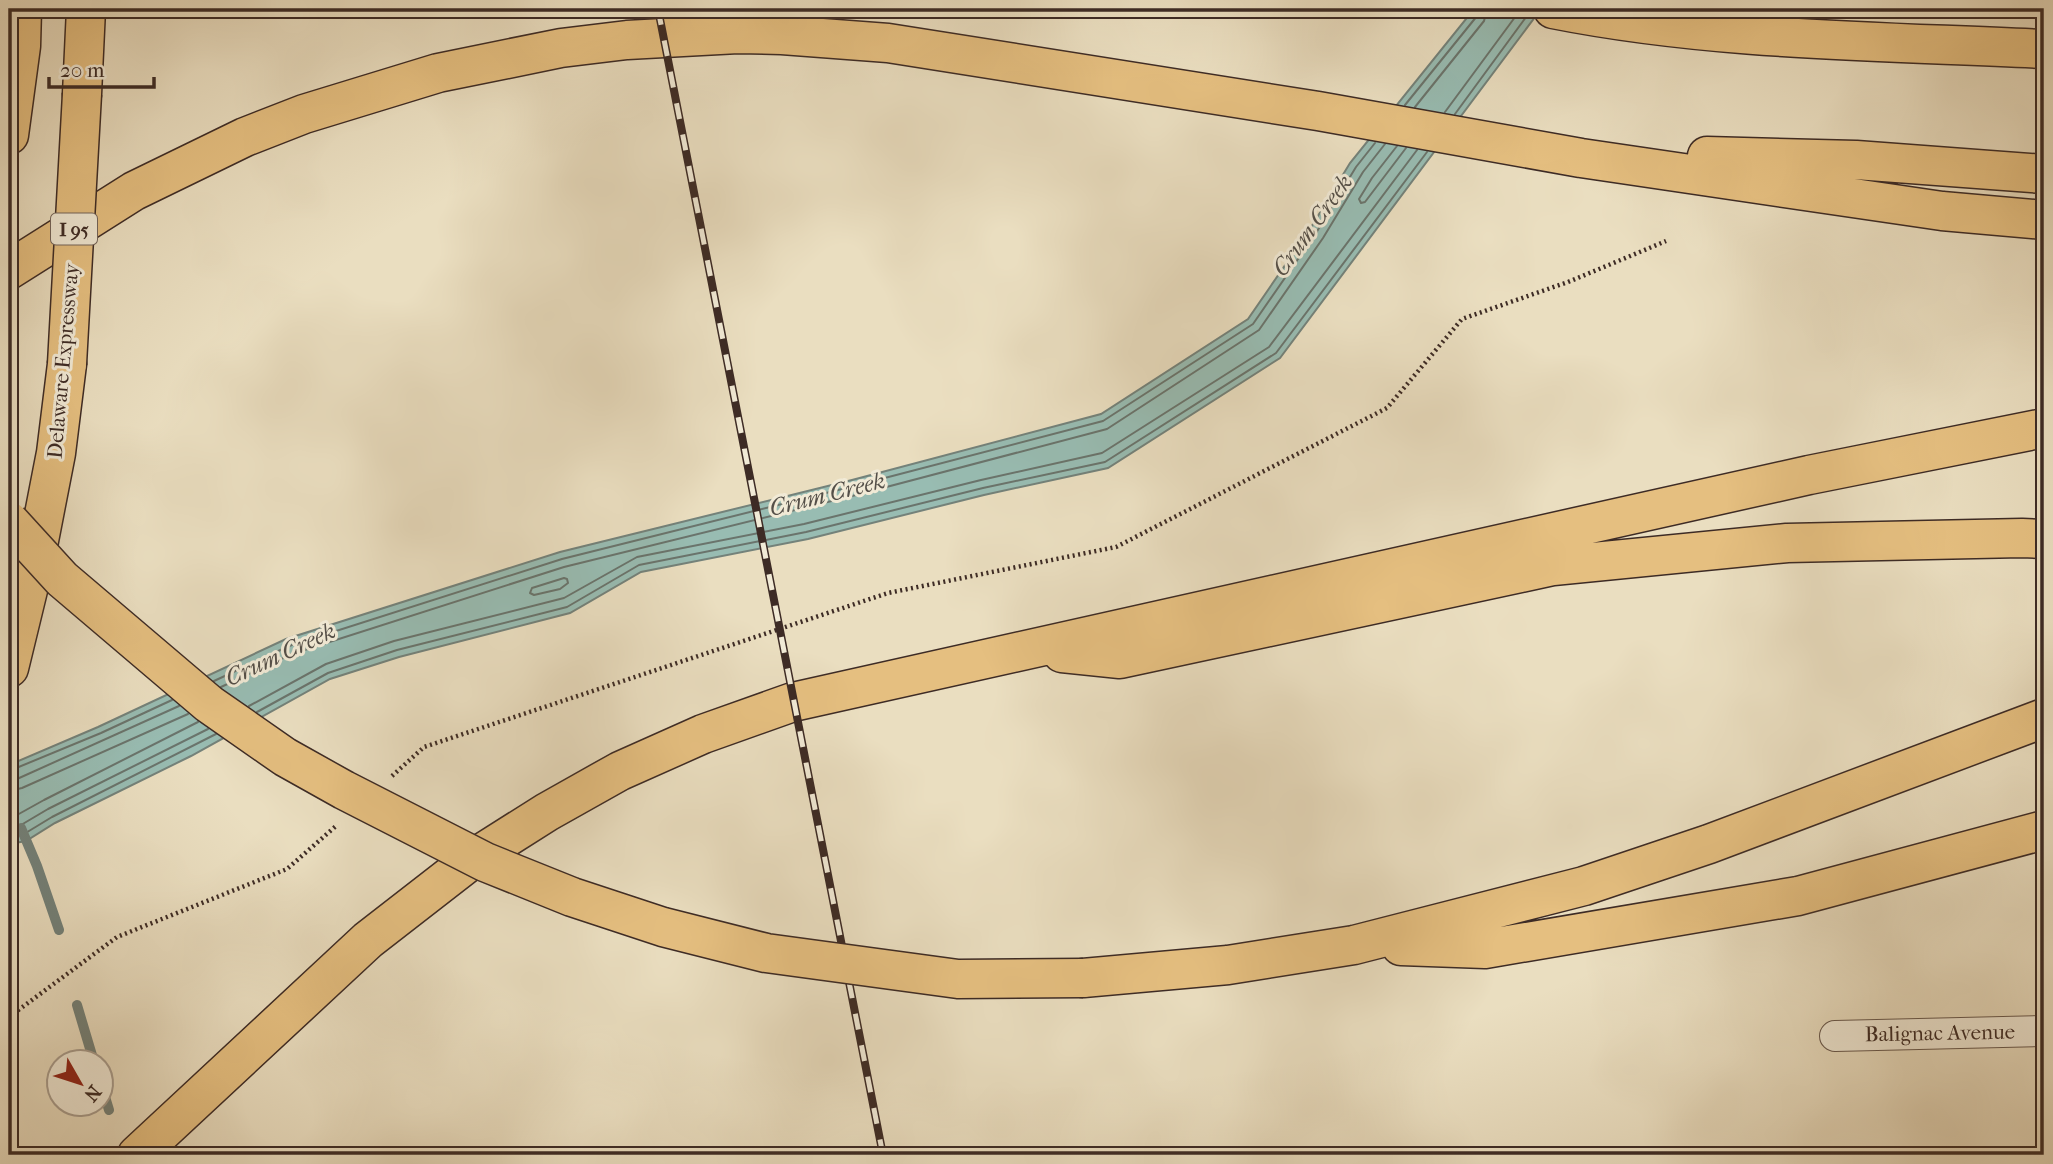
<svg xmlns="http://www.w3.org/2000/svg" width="2053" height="1164" font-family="'IM FELL French Canon',serif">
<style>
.water{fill:#98bcb2;stroke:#74827a;stroke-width:2}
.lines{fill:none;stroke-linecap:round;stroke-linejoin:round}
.shore{stroke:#6a746c;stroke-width:2}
.stream{stroke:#74827a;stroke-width:10}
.minor-casing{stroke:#68584c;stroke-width:32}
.motorway-casing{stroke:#3d2b25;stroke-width:41}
.path{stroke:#3d2b25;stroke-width:4.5;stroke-dasharray:2 3.5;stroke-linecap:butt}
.minor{stroke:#f1ead6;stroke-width:30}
.motorway{stroke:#e5bf80;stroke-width:38}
.rail-casing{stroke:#3d2b25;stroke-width:8}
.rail{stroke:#f1ead6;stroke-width:5;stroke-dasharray:16;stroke-linecap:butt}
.motorway-bridge-casing{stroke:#3d2b25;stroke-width:41;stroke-linecap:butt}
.motorway-bridge{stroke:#e5bf80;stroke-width:38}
.labels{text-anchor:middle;stroke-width:6;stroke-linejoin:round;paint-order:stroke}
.shield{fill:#f1ead6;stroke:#73645a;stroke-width:2}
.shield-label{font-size:19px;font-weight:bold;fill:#3d2b25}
.street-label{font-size:21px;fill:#3d2b25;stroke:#f1ead6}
.water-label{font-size:23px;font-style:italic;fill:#544f48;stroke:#f1ead6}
</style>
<rect width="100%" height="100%" fill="#eadec0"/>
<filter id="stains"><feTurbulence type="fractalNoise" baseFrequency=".00286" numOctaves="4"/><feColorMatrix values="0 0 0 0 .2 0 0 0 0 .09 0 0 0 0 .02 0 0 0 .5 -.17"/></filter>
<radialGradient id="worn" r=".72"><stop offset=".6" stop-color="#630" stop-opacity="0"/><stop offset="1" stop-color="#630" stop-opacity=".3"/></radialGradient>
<!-- water -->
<path class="water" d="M1474,9H1541L1280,358L1108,468L984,495L808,539L641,572L570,613L399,657L330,679L191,756L55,823L26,841L9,844V765L98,727L286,639L560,552L852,480L1101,414L1248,319L1310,229L1350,163Z"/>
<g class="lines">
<!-- shore -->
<path class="shore" d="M1405,105L1477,16L1478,9
M1415,107L1484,21L1487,9
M1445,112L1521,9
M1455,114L1532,9
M1397,146L1372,178L1359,199L1361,203L1365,202L1406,148
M564,578L567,579L568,583L560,589L534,595L530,593L532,588Z
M214,681L289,646L562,559L854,486L1103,421L1253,324L1316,233L1356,167L1375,143
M221,687L292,654L564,567L856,495L1107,429L1259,330L1323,238L1363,172L1385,144
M249,706L326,664L394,641L564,598L637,557L804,524L981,480L1102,453L1269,347L1417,150
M257,712L328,673L397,650L567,607L639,565L806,532L983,488L1105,462L1276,353L1427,152
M9,771L101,733L172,700
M9,780L17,779L179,706
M9,791L22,788L188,714
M9,817L17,815L44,800L198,722
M9,828L21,825L48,809L208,729
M9,837L24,834L52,817L216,734"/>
<!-- stream -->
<path class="stream" d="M21,828L37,866L59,930
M77,1005L94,1062
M102,1087L109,1110"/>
<!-- minor casing -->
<g class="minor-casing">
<path id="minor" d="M1835,1036L2044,1031"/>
</g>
<!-- motorway casing -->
<g class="motorway-casing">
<path id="motorway" d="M1553,9C1714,41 1881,41 2044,49
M82,94L86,9
M9,135L21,46L22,9
M1707,156L1856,160L2044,174
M9,270L134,191L245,137L304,114L438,73L561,48L627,40L738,34L782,35L888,43L1318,111L1581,158L1942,211L2044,220
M1062,653L1120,659L1553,566L1787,543L2022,538L2044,539
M9,668L35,561L56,453L67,364
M1401,946L1485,949L1798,896L2044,830
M1083,978L1228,965L1354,945L1584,886L1709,844L2044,718
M137,1155L368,940L471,860L547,812L620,771L703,734L793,702L1809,475L2044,428"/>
</g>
<!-- path -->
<path class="path" d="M392,776L424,747L888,593L1116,547L1387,408L1462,319L1568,282L1666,241
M9,1017L117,937L287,869L336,826"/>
<!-- minor -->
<use href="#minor" class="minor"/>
<!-- motorway -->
<use href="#motorway" class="motorway"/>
<!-- rail casing -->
<g class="rail-casing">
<path id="rail" d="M658,9L883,1155"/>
</g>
<!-- rail -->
<use href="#rail" class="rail"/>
<!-- motorway-bridge casing -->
<g class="motorway-bridge-casing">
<path id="motorway-bridge" d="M67,364L82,94
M9,521L62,579L209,704L285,757L344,790L485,862L572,897L663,927L766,953L958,979L1083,978"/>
</g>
<!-- motorway-bridge -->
<use href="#motorway-bridge" class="motorway-bridge"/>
</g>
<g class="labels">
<!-- shield labels -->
<rect class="shield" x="51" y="213.5" width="46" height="31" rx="5"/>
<g class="shield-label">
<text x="74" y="236">I 95</text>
</g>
<!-- street labels -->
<g class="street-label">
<text transform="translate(63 361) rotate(-85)" y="7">Delaware Expressway</text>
<text transform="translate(1940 1033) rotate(-1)" y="7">Balignac Avenue</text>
</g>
<!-- water labels -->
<g class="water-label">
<text transform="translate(1312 225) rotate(-54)" y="8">Crum Creek</text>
<text transform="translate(827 494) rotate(-14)" y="8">Crum Creek</text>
<text transform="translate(280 654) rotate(-25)" y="8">Crum Creek</text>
</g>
</g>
<!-- margin -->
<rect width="2053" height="1164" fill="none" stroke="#eadec0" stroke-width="35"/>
<rect x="10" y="10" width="2032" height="1143" fill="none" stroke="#3d2b25" stroke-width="3.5"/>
<rect x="18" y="18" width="2018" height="1129" fill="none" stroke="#3d2b25" stroke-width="2"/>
<!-- north arrow -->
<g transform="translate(80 1083) rotate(129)"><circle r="33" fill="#f1ead6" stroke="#a99e8f" stroke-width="2"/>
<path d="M0-5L12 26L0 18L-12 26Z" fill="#8f2418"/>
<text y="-10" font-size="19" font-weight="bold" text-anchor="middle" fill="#3d2b25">N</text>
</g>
<!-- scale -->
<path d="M49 77v10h105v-10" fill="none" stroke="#3d2b25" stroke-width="3.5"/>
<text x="60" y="77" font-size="21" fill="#3d2b25" stroke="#f1ead6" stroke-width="5" paint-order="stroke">20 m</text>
<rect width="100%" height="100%" filter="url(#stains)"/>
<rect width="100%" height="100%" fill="url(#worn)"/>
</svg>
